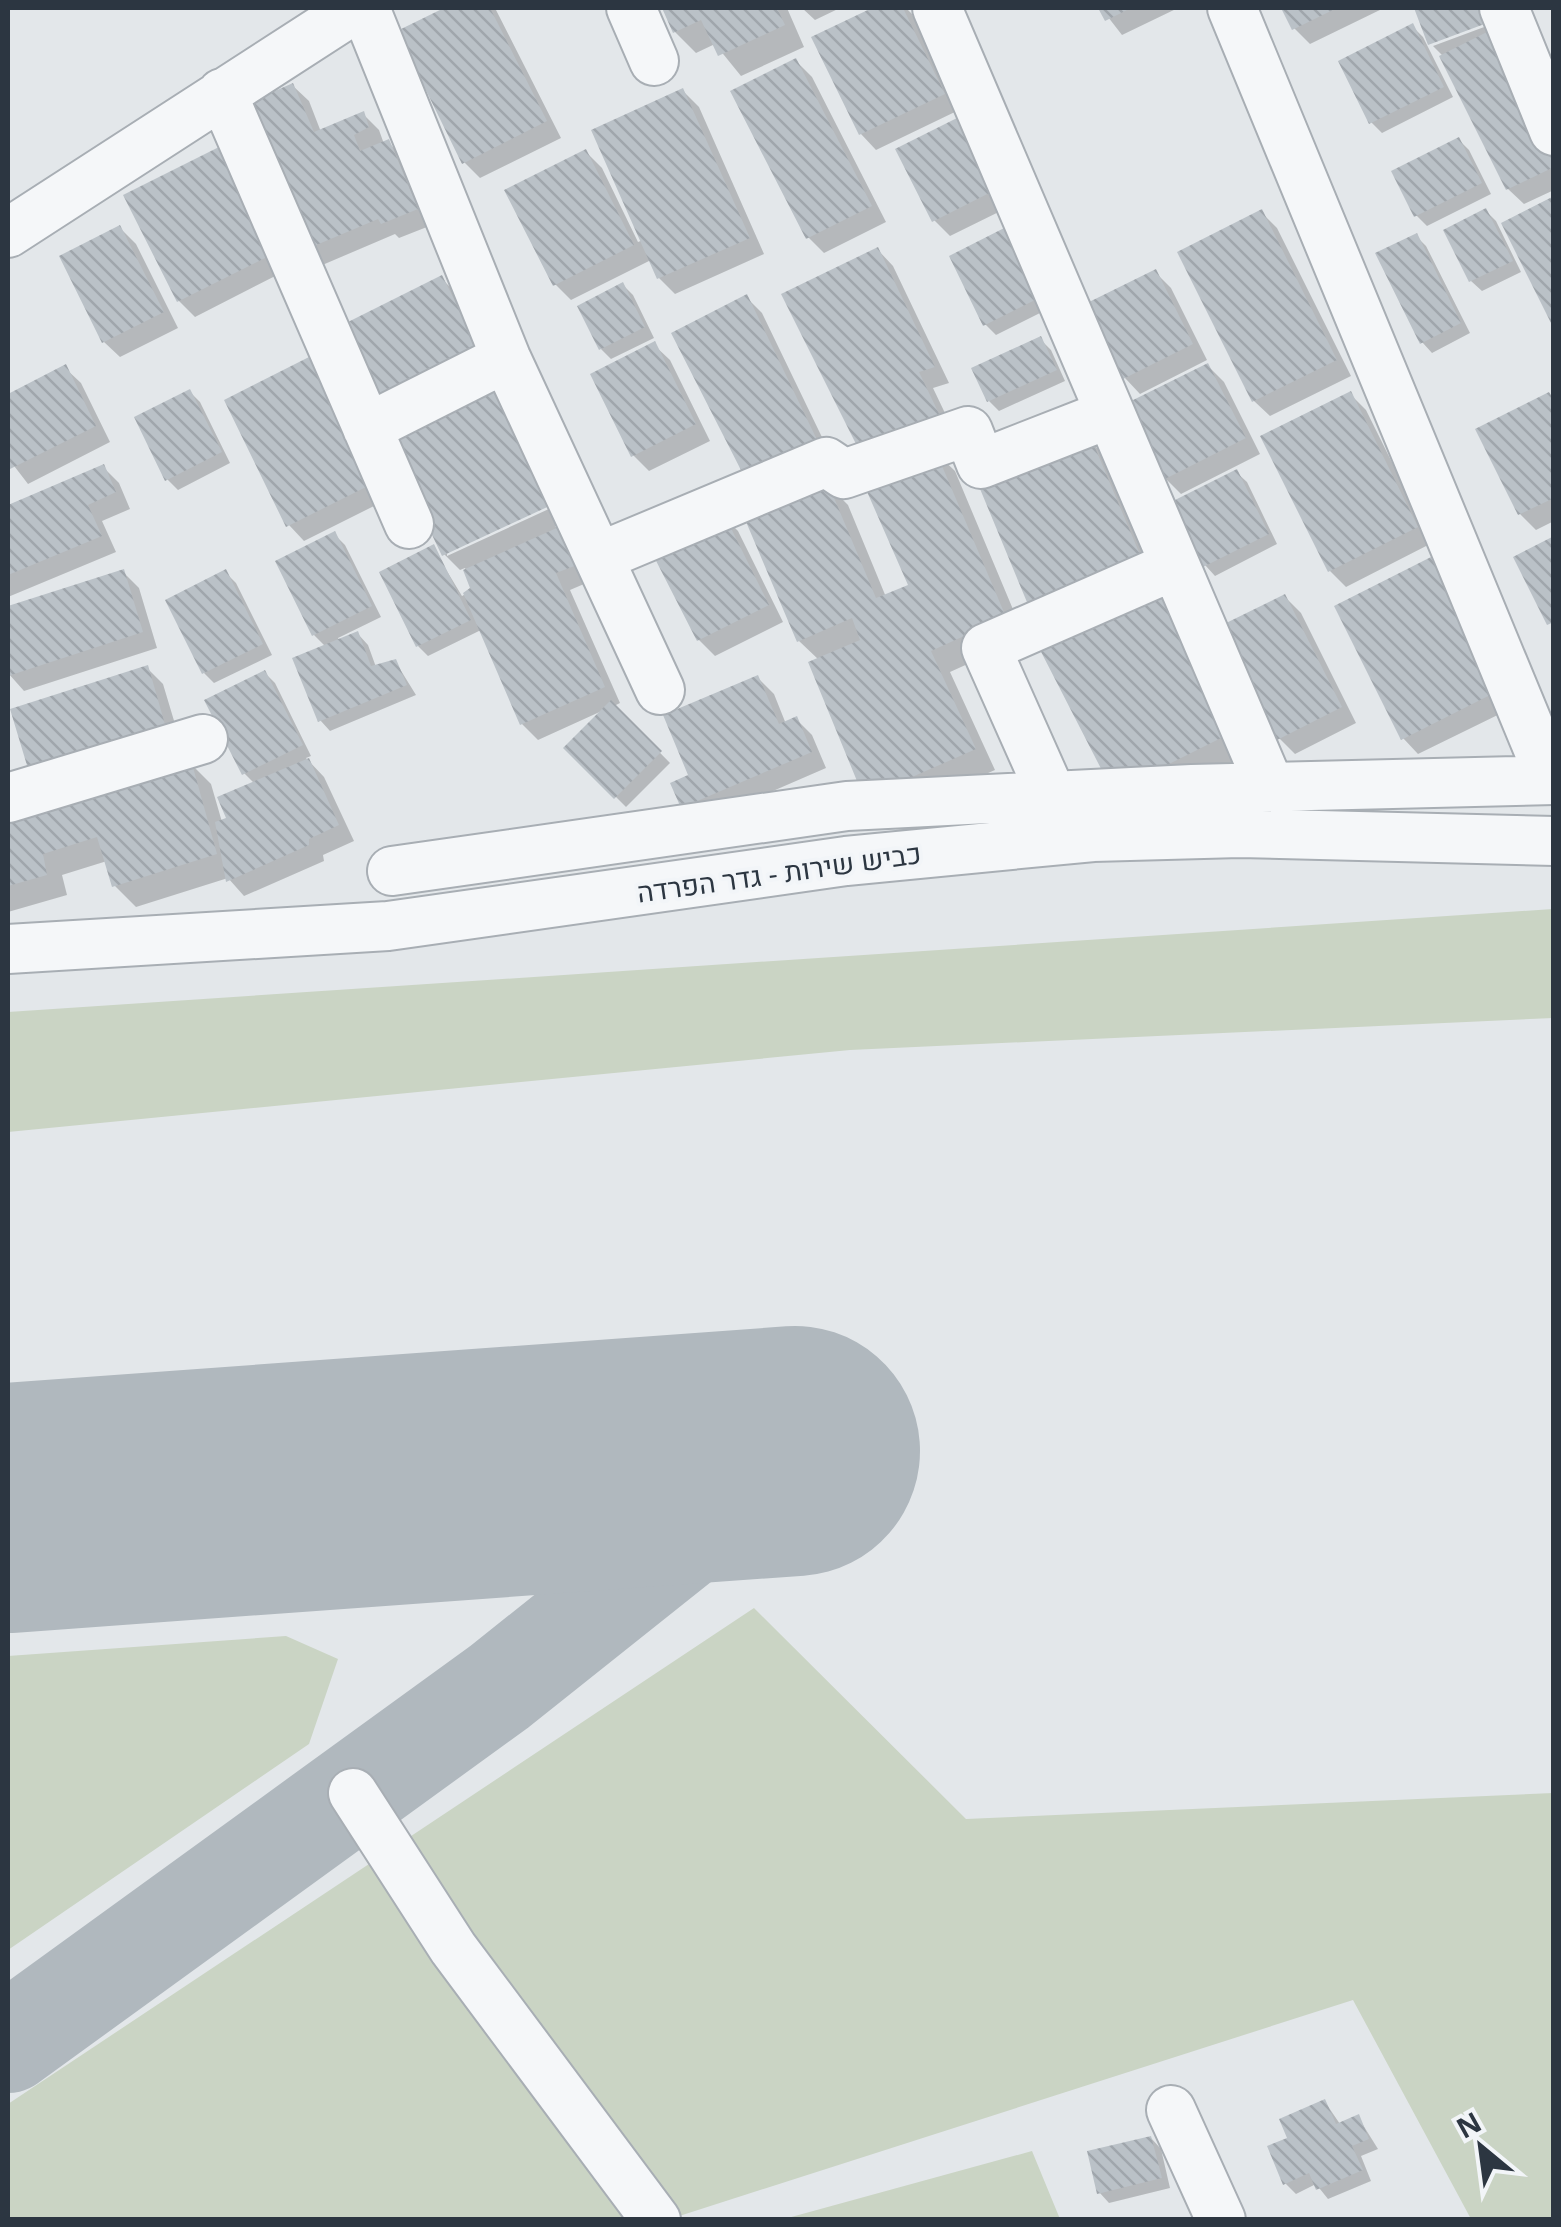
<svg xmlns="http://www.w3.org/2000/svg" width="1561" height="2227" font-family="'Noto Sans',Heebo,sans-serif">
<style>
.grass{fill:#cad4c4}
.shadow{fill:#0003}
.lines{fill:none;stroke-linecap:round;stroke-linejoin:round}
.taxiway{stroke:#b0b8be;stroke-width:100}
.runway{stroke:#b0b8be;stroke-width:250}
.building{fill:url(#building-back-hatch)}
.minor-casing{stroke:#a8aeb4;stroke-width:52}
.minor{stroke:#f5f7f9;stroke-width:48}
.labels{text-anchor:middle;stroke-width:8;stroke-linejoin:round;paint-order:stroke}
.street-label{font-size:28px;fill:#2c3641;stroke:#f2f5f8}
</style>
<defs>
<pattern id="building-back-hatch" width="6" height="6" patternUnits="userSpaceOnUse" patternTransform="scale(2.5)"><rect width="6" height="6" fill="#bac1c7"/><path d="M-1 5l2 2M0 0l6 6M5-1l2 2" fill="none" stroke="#a0a6ac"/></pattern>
</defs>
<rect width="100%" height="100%" fill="#e3e7ea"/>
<!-- grass -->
<path class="grass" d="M1553,909V1018L850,1050L8,1132V1012Z
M754,1608L966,1819L1553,1793V2219H1471L1353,2000L670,2219L8,2220V2104Z
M286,1636L338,1659L309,1744L8,1950V1656Z
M1032,2151L1060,2219H784Z"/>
<!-- shadow -->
<path class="shadow" d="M449,8H495L561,138L480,178L464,162L400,32Z
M664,8H787L804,47L741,76L715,44L696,53L675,32Z
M802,8H840L815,20Z
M878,8H906L912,14L959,110L876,150L861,134L814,38Z
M1101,8H1178L1122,35Z
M1284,8H1384L1310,44L1294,28Z
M1503,20L1554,139V190L1524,204L1508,189L1444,57L1433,46Z
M1413,27L1423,37L1453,97L1382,133L1371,122Z
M796,61L812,77L886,222L824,253L808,237Z
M293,86L309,101L321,132L363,114L379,130L384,144L388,142L404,158L432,225L399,238L395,234L320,266L304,250Z
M683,91L699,107L764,254L675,294L659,278L651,260L571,300L555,284L586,152L602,168L638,242L643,240Z
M1459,140L1469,150L1491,194L1427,226L1416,215Z
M219,150L235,166L287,270L195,317L179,301Z
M898,150L1019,202L950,236L934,220Z
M1486,211L1496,221L1521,272L1482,291L1471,281Z
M1261,212L1277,228L1351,376L1270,416L1254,401Z
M1015,225L1060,303L996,335L985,324Z
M120,228L136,244L178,328L120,357L104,342Z
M1416,236L1426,246L1470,333L1432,353L1422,342Z
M878,250L893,266L949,383L933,388L955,434L930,447L955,471L1025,638L950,672L995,770L887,817L819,660L799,641L827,484L848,505L886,597L911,586Z
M1155,272L1171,288L1207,360L1140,394L1125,378Z
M441,278L457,294L493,366L395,415Z
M623,285L633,295L654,338L611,359L601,349Z
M746,297L762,313L833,460L763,493Z
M1040,339L1051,350L1065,381L999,411L989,401Z
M654,345L670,360L710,441L649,471L633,455Z
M310,360L388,499L304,541L289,525Z
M1208,366L1224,382L1260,454L1181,494L1165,478Z
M65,368L81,383L110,442L28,484L8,458V396Z
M190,392L200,402L230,463L178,490L167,479Z
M1350,394L1366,410L1432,543L1346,587L1330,571Z
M1554,400V521L1536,530L1520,514L1478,430Z
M1090,441L1106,457L1155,573L1047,621Z
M103,467L119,483L130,509L102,521L116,552L8,597V507Z
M1236,472L1247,482L1277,544L1215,576L1205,565Z
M564,502L572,518L555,526L574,546L591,581L570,590L620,703L614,706L670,763L626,807L567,748L604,710L538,740L522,724L481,630L428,656L418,646L433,548L462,596L473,590L465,568L460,570L444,554L447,551V556Z
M722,515L738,531L783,622L715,656L699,640Z
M334,534L345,545L381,617L338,638L340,642L358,634L368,645L376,667L395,661L416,695L330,731L320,720L326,647L314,635Z
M1431,560L1447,576L1512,708L1418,754L1403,738Z
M123,572L139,588L157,648L24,691L8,673V609Z
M225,572L236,583L272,655L214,683L204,673Z
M1285,597L1301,613L1356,723L1295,754L1279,738Z
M1040,645L1256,751L1136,811Z
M147,668L163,684L181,744L47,787Z
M265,673L275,683L311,756L306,758L324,777L354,841L323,855L324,861L244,896L228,878L136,907L115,886L107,861L62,875L67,895L8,912V820L190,763L211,784L222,822L229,819L255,784L244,773Z
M758,678L774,694L786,724L796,719L812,735L826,768L699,823L683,807L691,777Z
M1325,2102L1340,2124L1358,2117L1378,2149L1361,2156L1371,2181L1328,2199L1316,2184L1296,2194L1285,2183L1291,2139Z
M1151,2138L1161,2149L1170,2188L1109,2203L1099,2192Z"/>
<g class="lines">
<!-- taxiway -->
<path class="taxiway" d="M8,2043L499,1687L795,1451"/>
<!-- runway -->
<path class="runway" d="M8,1508L795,1451"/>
</g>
<!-- building -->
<path class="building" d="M444,8H490L547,121L462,164L397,31Z
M662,8H777L785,25L718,56L701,20L673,33Z
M872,8H903L945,94L859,135L811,37Z
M1098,8H1131L1105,21Z
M1281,8H1337L1292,30Z
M1414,8H1494L1498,19L1428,45Z
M1413,23L1444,87L1369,124L1338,61Z
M1493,29L1554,151V167L1506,190L1439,56Z
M796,58L872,206L806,239L730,91Z
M293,83L314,132L364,111L369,127L354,135L360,151L389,139L418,209L381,224L378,219L302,251L239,107Z
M683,88L750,238L657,279L591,130Z
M969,112L1005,185L932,222L895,149Z
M1459,137L1482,183L1414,217L1391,171Z
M219,147L273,254L177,302L123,195Z
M586,149L634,245L553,286L504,190Z
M1554,196V329L1501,223Z
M1486,208L1513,261L1469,282L1443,230Z
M1262,209L1337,360L1252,402L1177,252Z
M1016,222L1051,292L983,326L949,256Z
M120,225L164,312L102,343L59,256Z
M1417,233L1461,323L1420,344L1375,253Z
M878,247L935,367L919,372L941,418L863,458L781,294Z
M1156,269L1193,344L1123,379L1085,304Z
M442,275L479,350L377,400L340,326Z
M623,282L645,327L599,350L577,306Z
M747,294L819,444L745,478L671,333Z
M1041,336L1057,370L987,402L971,368Z
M655,341L696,424L631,457L590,374Z
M311,356L374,483L286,527L224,400Z
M1208,363L1246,438L1163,480L1125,404Z
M66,364L96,426L10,469L8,394Z
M496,379L558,502L442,556L383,431Z
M190,389L222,452L165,481L134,417Z
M1351,391L1418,527L1328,572L1260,436Z
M1549,392L1554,400V498L1518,515L1475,429Z
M1091,438L1141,557L1029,607L978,484Z
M934,447L1006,617L931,651L976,749L864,798L808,662L860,640L852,618L797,642L744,517L827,481L876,598L908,585L861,478Z
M104,464L116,492L88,505L102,536L8,575V505Z
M1237,469L1269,534L1203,567L1171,502Z
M723,512L769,605L697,641L650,549Z
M559,527L577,565L556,573L605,687L520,725L463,593L470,588L463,570Z
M335,531L372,606L312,636L275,561Z
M1554,536V622L1547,625L1513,557Z
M434,544L471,620L416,647L379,572Z
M1431,557L1498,691L1401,740L1334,606Z
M124,569L143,632L8,676V606Z
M226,569L263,644L202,674L165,600Z
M1158,583L1237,730L1113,792L1037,644Z
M1285,594L1342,707L1277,740L1220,626Z
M358,631L371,666L396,659L407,685L318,722L292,658Z
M148,665L166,728L29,772L10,709Z
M265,670L303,745L242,775L204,700Z
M758,675L779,724L797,716L812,752L681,808L670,783L688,775L663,715Z
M611,700L662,751L614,799L563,748Z
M309,758L339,825L309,839V845L226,882L215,822L226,818L217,797Z
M191,760L217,854L112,887L97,837L43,854L47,875L8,886V817Z
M1325,2099L1336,2124L1359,2114L1369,2139L1352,2146L1363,2170L1316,2190L1309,2173L1283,2185L1267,2146L1287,2138L1279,2119Z
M1151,2136L1162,2178L1097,2194L1087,2151Z"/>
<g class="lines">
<!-- minor casing -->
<g class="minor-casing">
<path id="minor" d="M365,8L506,358L660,690
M631,8L654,61
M937,8L1270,787
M1232,8L1551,780
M1504,8L1554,131
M222,93L409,524
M8,233L356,8
M367,428L506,358
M599,557L826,462L844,474L968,431L981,464L1109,414
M1052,796L986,648L1173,566
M8,798L203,739
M392,871L847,806L1192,789L1554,780
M8,949L388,926L846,861L1093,837L1240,833L1554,841
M353,1793L453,1948L656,2220
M1171,2110L1221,2220"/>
</g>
<!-- minor -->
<use href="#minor" class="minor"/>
</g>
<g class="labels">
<!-- street labels -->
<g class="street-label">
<text transform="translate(779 873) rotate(-8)" y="10">כביש שירות - גדר הפרדה</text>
</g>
</g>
<!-- border -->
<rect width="1561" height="2227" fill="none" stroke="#2c3641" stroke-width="20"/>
<!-- north arrow -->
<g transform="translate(1481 2147) rotate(331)" stroke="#f2f5f8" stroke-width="8" paint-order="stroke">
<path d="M0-8L18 38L0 25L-18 38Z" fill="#2c3641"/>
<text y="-15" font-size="28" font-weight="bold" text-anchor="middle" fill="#2c3641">N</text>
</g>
</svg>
